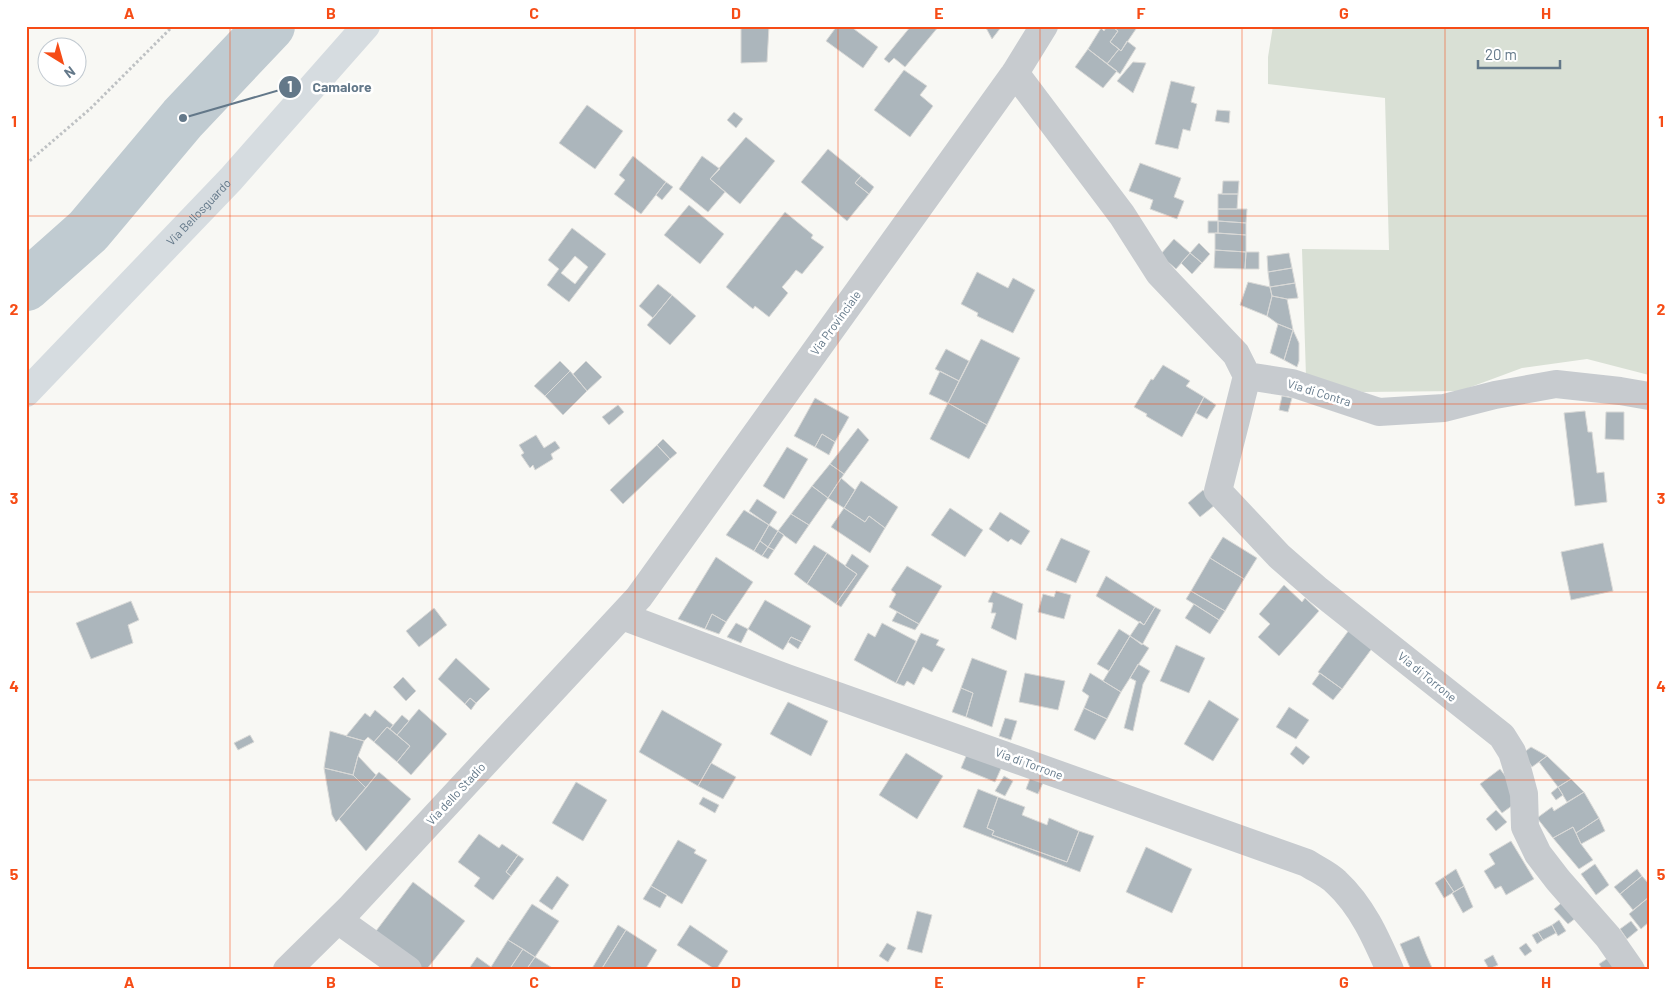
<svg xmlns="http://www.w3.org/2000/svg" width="1675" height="996" font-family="Barlow,sans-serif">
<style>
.green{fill:#d9e0d5}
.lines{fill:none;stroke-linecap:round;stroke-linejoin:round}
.river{stroke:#c0cbd1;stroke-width:50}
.building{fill:#acb6bc;stroke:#d9d9d7;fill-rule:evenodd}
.path{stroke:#bec1c3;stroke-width:3;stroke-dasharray:2.5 2.5;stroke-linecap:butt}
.minor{stroke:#c7cbcf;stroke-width:28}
.major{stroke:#d6dce0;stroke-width:28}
.grid{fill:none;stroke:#f64c16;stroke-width:1;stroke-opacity:0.55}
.labels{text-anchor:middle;stroke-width:5;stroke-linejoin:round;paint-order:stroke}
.street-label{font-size:12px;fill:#637889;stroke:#fff}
.leader{fill:none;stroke:#637889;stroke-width:2}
.callout-dot{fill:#637889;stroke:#fff;stroke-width:2}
.mark-label{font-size:15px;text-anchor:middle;font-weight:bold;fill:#fff}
.callout-label{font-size:14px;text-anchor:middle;font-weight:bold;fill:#637889;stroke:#fff;stroke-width:5;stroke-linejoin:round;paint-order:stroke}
.neatline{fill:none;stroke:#f64c16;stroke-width:2}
.grid-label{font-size:16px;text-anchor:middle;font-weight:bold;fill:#f64c16}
</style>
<rect width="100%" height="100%" fill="#f8f8f4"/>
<!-- green -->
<path class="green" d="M1273,26H1649V375L1587,359L1522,368L1460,391L1363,392L1306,377L1302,249L1389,250L1385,98L1268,84V57Z"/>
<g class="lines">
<!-- river -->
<path class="river" d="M26,286L88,231L183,118L270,26"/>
</g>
<!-- building -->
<path class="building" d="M741,26H769L767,62L741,63Z
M837,26H850L878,47L863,68L826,41Z
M911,26H939L905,67L894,58L889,63L884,59Z
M985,26H1002L992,39Z
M1107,26H1111L1118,31L1110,42L1119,49L1107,64L1088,49L1101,28L1104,31Z
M1111,26H1138L1121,51L1110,42L1118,31Z
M1127,41L1136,48L1120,74L1107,64L1119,49L1121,51Z
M1088,49L1117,71L1103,88L1075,67Z
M1133,62L1146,63L1133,93L1117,81Z
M904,70L927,86L920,95L933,106L910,137L874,110Z
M1171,81L1195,87L1191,102L1197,104L1190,131L1183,129L1178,149L1155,144Z
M587,105L623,131L595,169L559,143Z
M1217,110L1230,111L1229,123L1215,121Z
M734,112L743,119L736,128L727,120Z
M746,137L775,161L740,204L710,179Z
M828,149L861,176L855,183L869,194L847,221L801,182Z
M633,156L666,182L641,214L614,194L625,180L619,175Z
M702,156L720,169L710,179L725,192L708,212L679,189Z
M1140,163L1181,178L1174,197L1184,201L1177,219L1150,209L1153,200L1129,191Z
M861,176L874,187L869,194L855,183Z
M1223,181H1239L1238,194H1222Z
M666,182L673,187L662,200L656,195Z
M1218,194H1238L1237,209H1218Z
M689,205L724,234L700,264L664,235Z
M1218,209H1247L1246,223L1218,221Z
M785,212L813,235L811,238L824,247L802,274L796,270L789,279L782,287L788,293L769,317L755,306L753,309L726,287Z
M1208,221H1218V233H1208Z
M1218,221L1246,223V235L1218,233Z
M572,228L606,254L569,302L547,285L559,269L548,260ZM575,256L588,267L575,284L561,273Z
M1215,233L1246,235V252L1215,250Z
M1174,239L1190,253L1176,269L1160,255Z
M1199,243L1210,254L1202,263L1190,253Z
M1215,250L1246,252L1245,269L1214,268Z
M1246,252H1259V269H1245Z
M1190,253L1202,263L1192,274L1181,263Z
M1289,253L1292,268L1268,272L1267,256Z
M1292,268L1295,283L1270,287L1268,272Z
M977,272L1008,288L1013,278L1035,290L1013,333L977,316L978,313L961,304Z
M1248,282L1270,287L1272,296L1267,316L1240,305Z
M1295,283L1298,298L1287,299L1272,296L1270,287Z
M658,284L672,295L653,318L639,306Z
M672,295L696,316L670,345L647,325Z
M1272,296L1287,299L1293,330L1278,324L1267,316Z
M1278,324L1293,330L1284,360L1270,353Z
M1293,330L1299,343V361L1297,367L1284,360Z
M981,339L1020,358L987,425L948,403Z
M946,349L969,361L959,381L935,369Z
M560,361L570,371L545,396L534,386Z
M586,361L602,377L587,391L573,374Z
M1163,365L1190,381L1186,386L1204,397L1182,437L1146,416L1147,414L1134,407L1151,379L1153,380Z
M570,371L587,391L563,415L545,396Z
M940,371L959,381L948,403L929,394Z
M1282,396L1292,398L1288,412L1279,410Z
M1204,397L1216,405L1207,419L1196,413Z
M815,398L849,417L835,442L822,434L815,447L794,436Z
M948,403L987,425L969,459L930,439Z
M618,405L624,412L609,425L602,417Z
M1585,411L1588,432H1592L1597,473L1604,472L1607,502L1575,506L1564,413Z
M1606,412H1624V440L1605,439Z
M858,428L869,440L844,474L830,464Z
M822,434L835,442L829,455L815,447Z
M536,435L544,448L555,441L560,448L551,454L553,459L535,470L533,465L530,468L521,455L524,453L519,445Z
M663,439L677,453L670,459L657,445Z
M657,445L670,459L623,504L610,490Z
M787,447L808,459L784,499L763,486Z
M830,464L844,474L828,498L812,486Z
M841,478L855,490L844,508L828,498Z
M861,481L898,507L885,528L869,516L865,522L844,508Z
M812,486L828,498L809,525L791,514Z
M1203,490L1215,505L1200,517L1188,503Z
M757,499L777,512L769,525L749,511Z
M844,508L865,522L869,516L885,528L870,553L831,527Z
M950,508L983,530L965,557L931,535Z
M744,510L769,525L754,551L726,535Z
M1000,512L1030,531L1021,545L1011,539L1008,542L989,529Z
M791,514L809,525L796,544L778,531Z
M769,525L778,531L768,547L760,541Z
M778,531L784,535L774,550L768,547Z
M1223,537L1257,558L1244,579L1210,558Z
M1061,538L1090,551L1076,583L1046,570Z
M760,541L768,547L762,556L754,551Z
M1603,543L1613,591L1571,600L1561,552Z
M814,545L827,553L807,584L794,574Z
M768,547L774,550L768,559L762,556Z
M827,553L857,574L836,604L807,584Z
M852,554L869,566L841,607L836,604L857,574L845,566Z
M716,557L753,582L726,622L712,614L705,629L678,619Z
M1210,558L1244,579L1225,611L1191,591Z
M907,566L942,586L919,624L889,607L896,594L891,590Z
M1106,576L1155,607L1144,625L1096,596Z
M1284,585L1302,602L1305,598L1319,611L1279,656L1258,637L1270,624L1259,614Z
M993,591L1023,604L1016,640L991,628L996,613H991L993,603L988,602Z
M1056,591L1071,595L1064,619L1038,612L1043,594L1054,597Z
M1191,591L1225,611L1219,620L1186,599Z
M765,600L811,626L802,642L791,637L783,650L748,629Z
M131,601L139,620L128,625L133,643L91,659L76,623Z
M1194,604L1219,620L1210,634L1185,618Z
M1155,607L1161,610L1142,645L1130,636L1140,621L1144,625Z
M434,608L447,625L419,647L406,631Z
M897,612L919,624L915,630L892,621Z
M712,614L726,622L719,634L705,629Z
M736,623L748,629L741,643L727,637Z
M882,623L916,641L896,683L854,660L868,633L875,637Z
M1352,626L1376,643L1342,689L1318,672Z
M1119,629L1130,636L1109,671L1097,664Z
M921,633L939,640L936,645L945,649L932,672L923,667L914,685L907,681L904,686L896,683Z
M1130,636L1149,648L1121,692L1103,681Z
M791,637L802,642L798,649L788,642Z
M1176,645L1205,658L1189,693L1160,681Z
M456,658L490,689L476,703L470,698L465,704L438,679Z
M972,658L1007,671L992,727L966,717L973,693L961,688Z
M1138,664L1150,671L1143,684L1133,731L1124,728L1136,681L1130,678Z
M1025,673L1065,681L1058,710L1019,702Z
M1090,673L1121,692L1107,719L1084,708L1089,696L1082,691Z
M1320,673L1342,689L1333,700L1312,684Z
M403,677L416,691L406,701L393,687Z
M961,688L973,693L966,717L952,712Z
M470,698L476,703L471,710L465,704Z
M1209,700L1239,719L1213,761L1184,744Z
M788,702L828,721L811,756L770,734Z
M1289,707L1309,720L1296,739L1276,727Z
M1084,708L1107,719L1095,740L1074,730Z
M419,709L447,734L411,775L397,762L410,746L397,735Z
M375,710L393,725L390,729L387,727L374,742L368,737L364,741L346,736L365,713L370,717Z
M662,710L722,744L698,786L639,752Z
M402,715L409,721L397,735L390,729Z
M1005,718L1017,721L1011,740L999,736Z
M387,727L410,746L397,762L374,742Z
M330,731L364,741L358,756L353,775L324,768Z
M250,735L254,742L238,750L234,743Z
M1296,746L1310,757L1303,765L1290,754Z
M1531,747L1547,756L1532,767L1523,753Z
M969,749L1003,764L995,782L961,768Z
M906,753L943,776L917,819L879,795Z
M358,756L376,775L366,788L353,775Z
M1547,756L1571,779L1558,787L1539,762Z
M711,763L736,777L723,799L698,786Z
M324,768L353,775L366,788L339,819L336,822L332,815Z
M1500,769L1512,785L1520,800L1502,813L1480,784Z
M379,772L411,799L366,851L339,819Z
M1032,773L1045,778L1038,794L1026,789Z
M1004,776L1013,781L1005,796L995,791Z
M1571,779L1584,792L1567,802L1558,787Z
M576,782L607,800L583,841L552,823Z
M1558,787L1563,795L1556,800L1551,793Z
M978,789L998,797L987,828L994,831L992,835L1067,862L1079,831L1094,836L1080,872L963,827Z
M1584,792L1599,818L1576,833L1573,827L1553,838L1537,818L1552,807L1554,811Z
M703,797L719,805L715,813L699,804Z
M998,797L1025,807L1022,815L1047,825L1049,818L1079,831L1067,862L992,835L994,831L987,828Z
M1496,810L1507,822L1496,831L1486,819Z
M1599,818L1605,831L1581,844L1576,833Z
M1573,827L1581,844L1593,860L1579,869L1553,838Z
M479,834L499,848L502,844L518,855L506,872L511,876L493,900L474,886L480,878L458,862Z
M678,840L696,850L694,853L707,860L682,904L651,886Z
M1511,841L1534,879L1506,895L1501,886L1495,889L1484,871L1495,864L1489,854Z
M1146,847L1192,869L1172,913L1126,892Z
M518,855L524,859L511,876L506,872Z
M1595,864L1609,885L1596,895L1581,874Z
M1456,869L1464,886L1454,892L1444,877Z
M1637,869L1642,876L1620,894L1614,887Z
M557,876L569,885L552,910L539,901Z
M1642,876L1649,884V897L1633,910L1620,894Z
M1444,877L1454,892L1444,898L1435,883Z
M413,882L465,921L426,970H423L373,935Z
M651,886L667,895L660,908L643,899Z
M1464,886L1473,907L1463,913L1452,893Z
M1570,896L1584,912L1568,924L1554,909Z
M1649,897V922L1641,929L1629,914Z
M532,904L559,921L535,957L508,940Z
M917,911L932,915L922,953L907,949Z
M1559,920L1566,931L1558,936L1552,925Z
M1631,921L1638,930L1627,939L1620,929Z
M618,925L626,930L601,970H591Z
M690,925L728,951L716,970L677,945Z
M1552,925L1556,933L1543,940L1538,932Z
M626,930L657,950L645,970H601Z
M1538,932L1543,940L1537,944L1532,935Z
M1419,936L1426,954L1433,970H1411L1400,944Z
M508,940L523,949L509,970H496L491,967Z
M887,943L896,948L888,962L879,956Z
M1526,943L1532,951L1525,956L1519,948Z
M523,949L535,957L526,970H509Z
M1614,954L1626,970H1603L1599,964Z
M1493,955L1498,965L1489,969L1484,960Z
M477,957L491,967L496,970H468Z
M535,957L554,969L553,970H526Z"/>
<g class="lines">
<!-- path -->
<path class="path" d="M26,164L90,109L173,26"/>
<!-- minor -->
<path class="minor" d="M1015,73L1122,215L1159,273L1236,354L1247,376L1292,383L1379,412L1444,408L1495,395L1556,384L1620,391L1649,396
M1247,376L1218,491L1279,556L1318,590L1502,736L1512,752L1517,768L1524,794L1525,827L1538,854L1558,880L1608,937L1631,970
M622,616L787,678L1307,863C1316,869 1328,874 1336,882C1362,906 1376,938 1390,970
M338,920L408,970
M287,970L350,908L639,597L1015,73L1044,26"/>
<!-- major -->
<path class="major" id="s1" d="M26,393L231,179L366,26"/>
</g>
<!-- grid -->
<path class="grid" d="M230,26V970M432,26V970M635,26V970M838,26V970M1040,26V970M1242,26V970M1445,26V970M26,216H1649M26,404H1649M26,592H1649M26,780H1649"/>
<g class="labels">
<!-- street labels -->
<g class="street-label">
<text dy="4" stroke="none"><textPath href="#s1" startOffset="250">Via Bellosguardo</textPath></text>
<text transform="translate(836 323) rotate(-54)" y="4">Via Provinciale</text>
<text transform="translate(1319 393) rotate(17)" y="4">Via di Contra</text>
<text transform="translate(1427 677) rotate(39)" y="4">Via di Torrone</text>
<text transform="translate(1029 764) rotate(20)" y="4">Via di Torrone</text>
<text transform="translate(456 794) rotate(-47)" y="4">Via dello Stadio</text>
</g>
</g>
<!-- callouts -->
<path class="leader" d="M183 118L290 87"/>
<g class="callout-dot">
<circle cx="183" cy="118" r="5"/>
<circle cx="290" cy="87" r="12"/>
</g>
<g class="mark-label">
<text x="290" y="92">1</text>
</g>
<g class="callout-label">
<text x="342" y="92">Camaiore</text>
</g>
<!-- border -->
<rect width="1675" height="996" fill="none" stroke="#ffffff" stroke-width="55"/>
<!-- north arrow -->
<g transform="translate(62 62) rotate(143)"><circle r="24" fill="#ffffff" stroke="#c1c9d0"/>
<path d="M0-4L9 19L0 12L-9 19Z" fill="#f64c16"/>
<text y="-8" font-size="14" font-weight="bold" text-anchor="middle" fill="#637889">N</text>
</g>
<!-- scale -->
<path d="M1478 60v8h82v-8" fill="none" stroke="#637889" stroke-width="2.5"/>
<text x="1485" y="60" font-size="15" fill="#637889" stroke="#ffffff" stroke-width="4" paint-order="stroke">20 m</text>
<rect x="28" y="28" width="1620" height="940" class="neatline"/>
<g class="grid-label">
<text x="129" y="19">A</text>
<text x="331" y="19">B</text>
<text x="534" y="19">C</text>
<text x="736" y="19">D</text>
<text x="939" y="19">E</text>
<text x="1141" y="19">F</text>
<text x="1344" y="19">G</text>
<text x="1546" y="19">H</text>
<text x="14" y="127">1</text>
<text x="1661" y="127">1</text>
<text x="14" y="315">2</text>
<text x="1661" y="315">2</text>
<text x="14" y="504">3</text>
<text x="1661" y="504">3</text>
<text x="14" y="692">4</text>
<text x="1661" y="692">4</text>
<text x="14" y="880">5</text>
<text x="1661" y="880">5</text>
<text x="129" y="988">A</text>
<text x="331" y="988">B</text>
<text x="534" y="988">C</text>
<text x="736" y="988">D</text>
<text x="939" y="988">E</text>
<text x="1141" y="988">F</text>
<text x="1344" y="988">G</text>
<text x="1546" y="988">H</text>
</g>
</svg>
